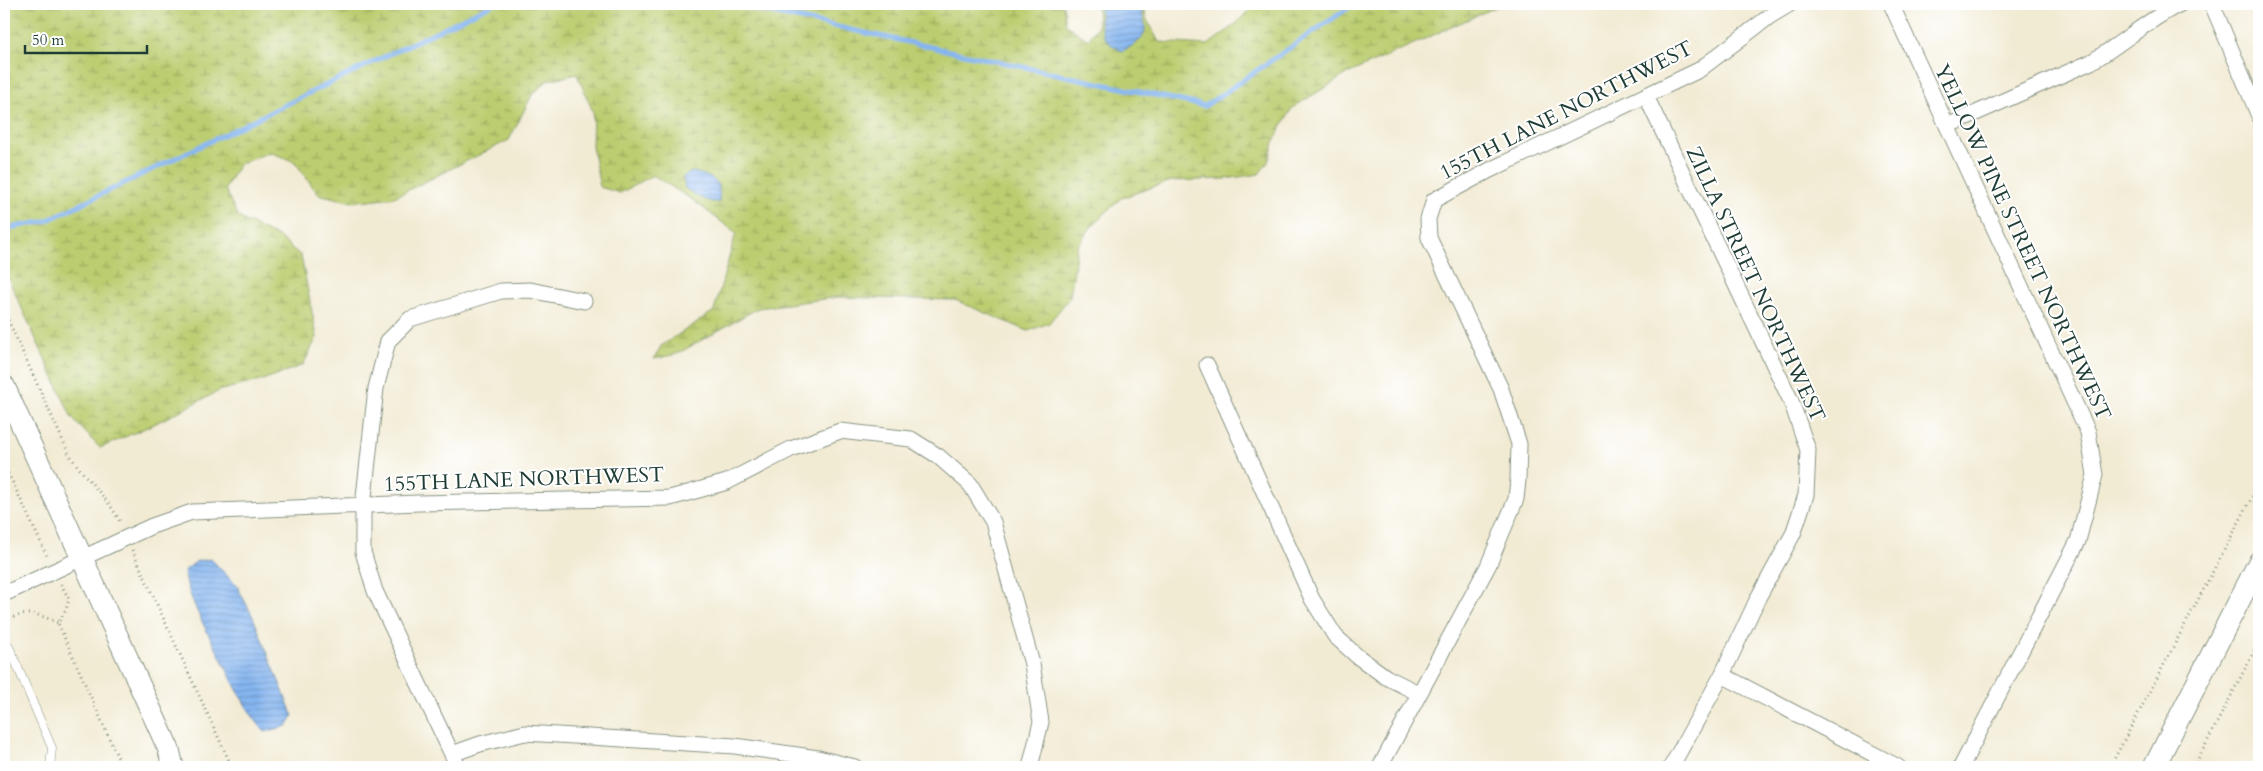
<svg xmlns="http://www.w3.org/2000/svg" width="2263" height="771" font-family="Cardo,serif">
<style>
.wetland{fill:url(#wetland-marsh);stroke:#6d8552}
.water{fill:url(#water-rules);stroke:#527992}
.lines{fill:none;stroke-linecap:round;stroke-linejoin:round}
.stream{stroke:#85b5f0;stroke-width:5}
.lane-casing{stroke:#889484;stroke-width:9}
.street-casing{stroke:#889484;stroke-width:17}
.secondary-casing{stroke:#889484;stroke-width:23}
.path{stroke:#889484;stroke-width:3;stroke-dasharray:1 4;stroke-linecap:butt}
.lane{stroke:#fff;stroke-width:8}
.street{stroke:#fff;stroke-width:15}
.secondary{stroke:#fff;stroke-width:21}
.labels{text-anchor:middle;stroke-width:4;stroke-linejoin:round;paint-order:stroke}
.street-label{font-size:21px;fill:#1f3d34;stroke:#fff}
</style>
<defs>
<pattern id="wetland-marsh" width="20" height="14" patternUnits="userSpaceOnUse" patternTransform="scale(1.25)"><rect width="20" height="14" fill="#bbcd70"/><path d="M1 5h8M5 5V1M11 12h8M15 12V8" fill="none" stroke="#97a85d"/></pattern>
<pattern id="water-rules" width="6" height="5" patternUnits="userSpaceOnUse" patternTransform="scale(1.25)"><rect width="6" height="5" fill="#85b5f0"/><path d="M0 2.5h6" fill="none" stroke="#6c94c3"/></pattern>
</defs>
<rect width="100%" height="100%" fill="#fff"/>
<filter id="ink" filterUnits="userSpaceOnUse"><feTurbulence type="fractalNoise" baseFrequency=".02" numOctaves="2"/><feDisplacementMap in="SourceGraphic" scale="10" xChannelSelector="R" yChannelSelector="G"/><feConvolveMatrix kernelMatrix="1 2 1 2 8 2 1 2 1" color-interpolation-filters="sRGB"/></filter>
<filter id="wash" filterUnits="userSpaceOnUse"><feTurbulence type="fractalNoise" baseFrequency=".0096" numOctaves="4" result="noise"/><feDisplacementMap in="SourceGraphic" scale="20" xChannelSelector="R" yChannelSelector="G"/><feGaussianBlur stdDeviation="1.12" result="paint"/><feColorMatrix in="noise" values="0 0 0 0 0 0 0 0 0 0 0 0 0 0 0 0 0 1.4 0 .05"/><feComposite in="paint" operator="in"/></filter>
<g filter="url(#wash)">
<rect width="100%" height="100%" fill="#f2ebd4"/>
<!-- wetland -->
<path class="wetland" d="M4,4H1063L1066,25L1088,40L1098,26L1097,4H1143L1147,20L1159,42L1208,45L1237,23L1254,4H1502L1347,74L1292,108L1276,137L1268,162L1259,174L1225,179L1171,181L1121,198L1092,226L1077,247L1070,297L1049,323L1028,331L955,300L838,297L758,308L677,354L654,359L661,346L714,311L736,233L694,201L653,175L620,193L600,187L592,147L593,112L577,74L548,80L532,95L509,140L394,197L352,202L318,194L295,162L270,152L239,164L225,189L238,217L280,238L301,256L317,337L303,365L260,381L221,390L152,425L100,448L72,418L4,269Z"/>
<!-- water -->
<path class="water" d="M1100,4H1139C1148,31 1150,38 1122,51C1098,39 1101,29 1100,4Z
M692,172C713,177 721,179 719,202C706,203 695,195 685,188L683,177Z
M211,559L237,586L253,617L293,716L287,726L265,732C245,710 234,683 220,656C206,629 189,601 184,571L197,561Z"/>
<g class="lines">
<!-- stream -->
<path class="stream" d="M731,4L1205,106L1354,4
M4,229L46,221L493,4"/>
</g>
</g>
<g filter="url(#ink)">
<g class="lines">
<!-- lane casing -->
<g class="lane-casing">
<path id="lane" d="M4,638L11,651
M4,654L11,651L52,748L50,767"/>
</g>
<!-- street casing -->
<g class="street-casing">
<path id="street" d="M1891,4L2088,432L2095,475L2078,541L1961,767
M2212,4L2259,116
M1646,96L1791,401L1808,450L1806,495L1793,534L1759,596L1722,675L1671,767
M1947,126L2091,62C2122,44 2147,20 2180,4
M1207,365L1312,599L1335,636L1357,656L1386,677L1418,693
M4,594L152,526L192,512L419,503L670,498L727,482L791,449L840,431L911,439L938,456L970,484L993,522L1032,664L1041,722L1030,767
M1722,675L1898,767
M452,754L480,744L525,733L735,746L818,758L855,767
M458,767L375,591L363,552V506L376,388L388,341L410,319L501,291L530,290L584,301
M1380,767L1488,566L1516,499L1518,480L1519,444L1501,389L1429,238L1428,219L1434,200L1490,170L1699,70L1770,16L1790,4"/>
</g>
<!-- secondary casing -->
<g class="secondary-casing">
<path id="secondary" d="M4,386L169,750L173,767
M2154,767L2259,562"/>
</g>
<!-- path -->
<path class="path" d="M4,311L68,452C83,478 108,496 121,524
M4,464L48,558
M132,550L232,767
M61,584L69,599L66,610L58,623L122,767
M4,621C27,611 35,612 58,623
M2110,767L2259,484
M2194,767L2259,642"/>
<!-- lane -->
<use href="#lane" class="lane"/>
<!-- street -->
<use href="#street" class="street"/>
<!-- secondary -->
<use href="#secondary" class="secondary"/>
</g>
</g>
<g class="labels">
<!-- street labels -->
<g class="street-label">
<text transform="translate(1566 110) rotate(-27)" y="7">155TH LANE NORTHWEST</text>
<text transform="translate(2023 242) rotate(65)" y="7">YELLOW PINE STREET NORTHWEST</text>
<text transform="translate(1756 284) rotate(65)" y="7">ZILLA STREET NORTHWEST</text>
<text transform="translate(524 479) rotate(-2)" y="7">155TH LANE NORTHWEST</text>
</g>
</g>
<!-- margin -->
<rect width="2263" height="771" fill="none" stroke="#fff" stroke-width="20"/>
<!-- scale -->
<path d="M25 45v8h122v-8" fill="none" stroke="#1f3d34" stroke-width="2.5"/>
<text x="32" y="45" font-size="15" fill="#1f3d34" stroke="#ffffff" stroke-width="4" paint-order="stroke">50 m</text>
</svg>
